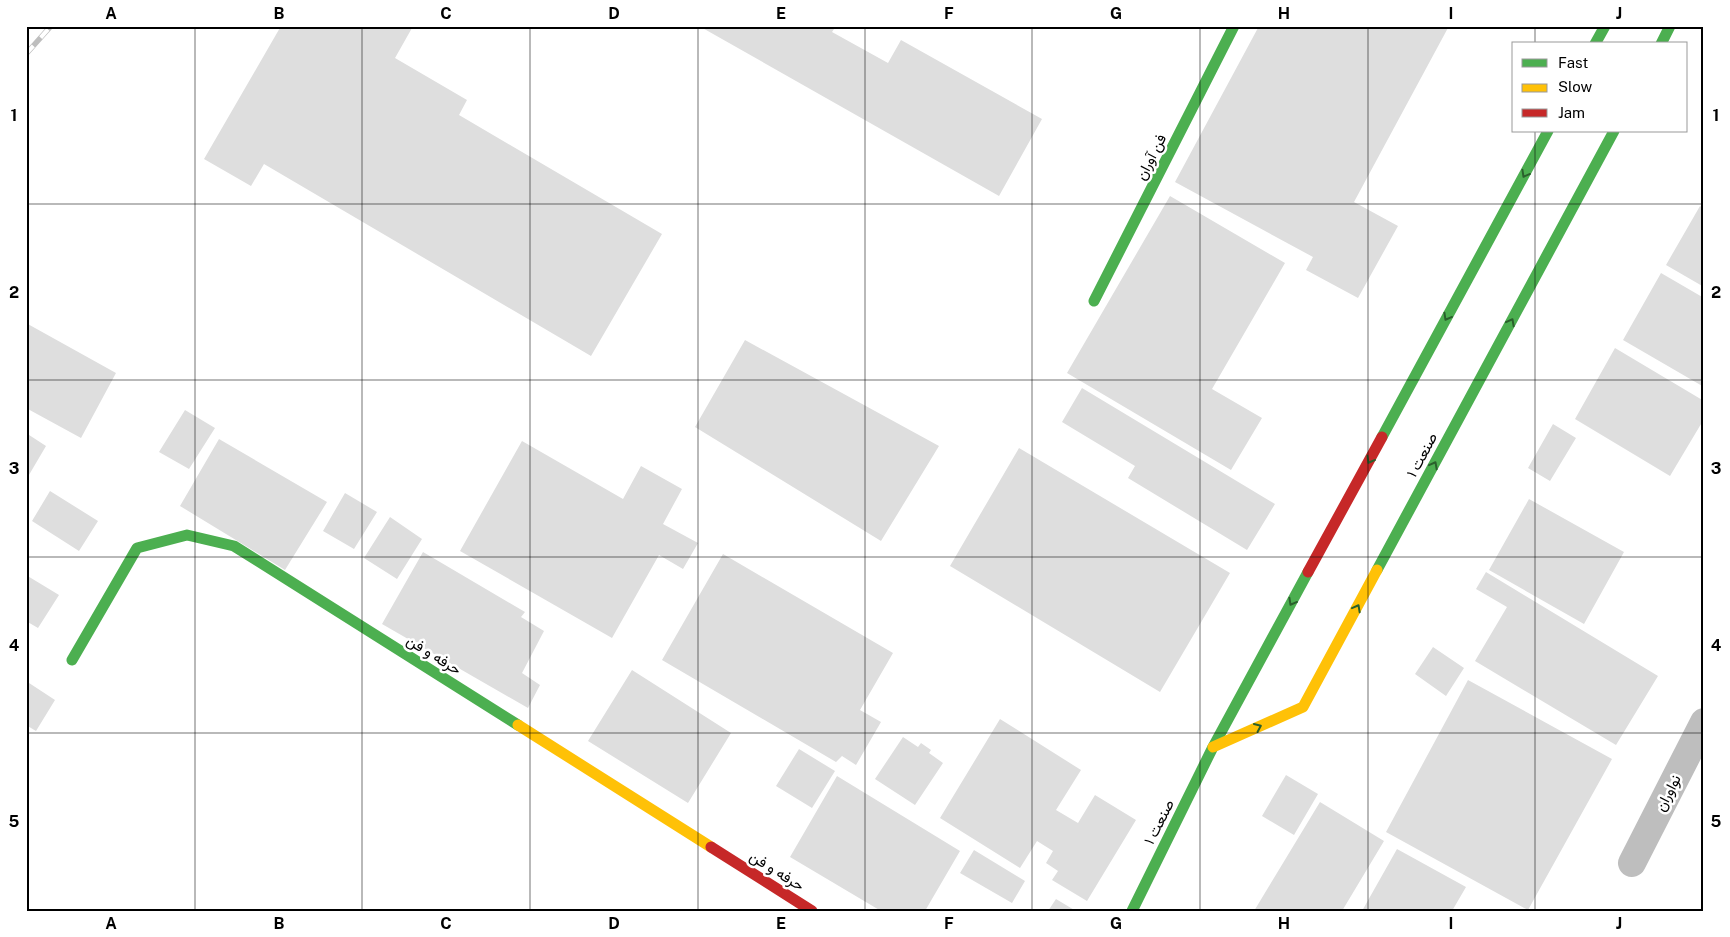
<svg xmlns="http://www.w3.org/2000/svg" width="1730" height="937" font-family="'Public Sans',Vazirmatn,sans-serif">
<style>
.building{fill:#dedede}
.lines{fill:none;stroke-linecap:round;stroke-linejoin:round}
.street{stroke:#bebebe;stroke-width:28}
.fast{stroke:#4caf50;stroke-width:11}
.slow{stroke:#ffc107;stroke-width:11}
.jam{stroke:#c62828;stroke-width:11}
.rail-casing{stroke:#bebebe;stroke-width:5.5}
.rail{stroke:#fff;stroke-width:4;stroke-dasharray:11;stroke-linecap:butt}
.oneway{stroke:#2a602c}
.grid{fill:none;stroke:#000;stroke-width:1;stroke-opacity:0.55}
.labels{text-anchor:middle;stroke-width:5;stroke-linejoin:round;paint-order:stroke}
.street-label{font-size:15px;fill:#000;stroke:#fff}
.neatline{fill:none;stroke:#000;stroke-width:2}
.grid-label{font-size:16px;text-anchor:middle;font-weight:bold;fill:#000}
</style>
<rect width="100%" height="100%" fill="#fff"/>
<!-- building -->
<path class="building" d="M281,26H410L412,28L395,58L467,100L459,115L662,234L591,356L264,164L251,186L204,159Z
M699,26H836L832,32L888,63L901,40L1042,119L999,196Z
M1259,26H1449L1354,202L1398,226L1358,298L1306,270L1313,257L1175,182Z
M1170,196L1285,263L1212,389L1262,418L1231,470L1067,373Z
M1700,206L1704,209V287L1666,265Z
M1661,273L1704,298V387L1623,340Z
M26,323L116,373L81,438L26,408Z
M745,340L939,446L881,541L695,427Z
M1615,348L1704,401V419L1670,476L1575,419Z
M1082,388L1275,504L1247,550L1128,478L1135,466L1062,422Z
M185,410L215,428L189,469L159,452Z
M1553,424L1576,438L1550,481L1528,468Z
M26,433L46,446L26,480Z
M219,439L327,502L285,570L180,506Z
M522,441L623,499L641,466L682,489L663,524L698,543L683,569L659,555L612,638L460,551Z
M1019,448L1230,573L1160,692L950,566Z
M50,491L98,521L79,551L32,521Z
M345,493L377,512L354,549L323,531Z
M1529,499L1624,552L1584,624L1489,570Z
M390,517L422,539L397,579L364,558Z
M423,552L525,612L521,617L544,631L522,673L540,685L528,708L382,624Z
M723,554L893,653L860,710L881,722L856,765L842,756L836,762L662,660Z
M1486,572L1658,676L1616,745L1475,661L1507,607L1476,589Z
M26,575L59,595L38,628L26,621Z
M1433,647L1464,668L1446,696L1415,674Z
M632,670L731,733L688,803L588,741Z
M1468,680L1612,759L1528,910L1386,832Z
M26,681L55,700L36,731L26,725Z
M1000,719L1081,770L1056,810L1078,823L1095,795L1136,820L1087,901L1052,880L1058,871L1046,863L1053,851L1037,841L1020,868L940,818Z
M903,737L918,747L921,743L931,750L929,753L943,763L915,805L875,779Z
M799,749L835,771L812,808L776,786Z
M1286,775L1318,794L1294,835L1262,816Z
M837,776L960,851L925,911H881L790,857Z
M1320,802L1384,841L1342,911H1254Z
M1397,849L1466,887L1452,911H1362Z
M974,850L1025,881L1012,903L960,873Z
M1056,899L1076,911H1048Z"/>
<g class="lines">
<!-- street -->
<path class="street" d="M1632,863L1704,722"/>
<!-- fast -->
<path class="fast" d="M1595,44L1605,26
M1661,44L1670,26
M1094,301L1234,26
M1382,437L1548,131
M1377,570L1614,131
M72,660L137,548L187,535L234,546L518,725
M1132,911L1213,747L1308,572"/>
<!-- slow -->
<path class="slow" d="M518,725L711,847
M1213,747L1303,707L1377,570"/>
<!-- jam -->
<path class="jam" d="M1308,572L1382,437
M711,847L812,911"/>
<!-- rail casing -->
<g class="rail-casing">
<path id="rail" d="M26,54L51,26"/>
</g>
<!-- rail -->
<use href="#rail" class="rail"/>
</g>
<!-- one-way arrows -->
<defs><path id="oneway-chevron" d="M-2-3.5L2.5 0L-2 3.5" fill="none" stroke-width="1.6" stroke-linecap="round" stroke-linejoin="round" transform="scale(1.25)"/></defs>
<g class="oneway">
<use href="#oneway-chevron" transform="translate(1525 174) rotate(119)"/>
<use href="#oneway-chevron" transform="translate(1447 317) rotate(119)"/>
<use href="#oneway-chevron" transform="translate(1511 322) rotate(-62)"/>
<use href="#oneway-chevron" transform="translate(1370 460) rotate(119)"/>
<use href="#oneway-chevron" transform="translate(1434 465) rotate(-62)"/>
<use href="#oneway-chevron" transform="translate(1292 602) rotate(119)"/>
<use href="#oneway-chevron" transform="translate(1357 608) rotate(-62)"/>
<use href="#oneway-chevron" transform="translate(1258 727) rotate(-24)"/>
</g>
<!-- grid -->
<path class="grid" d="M195,26V911M362,26V911M530,26V911M698,26V911M865,26V911M1032,26V911M1200,26V911M1368,26V911M1535,26V44M1535,131V911M26,204H1704M26,380H1704M26,557H1704M26,733H1704"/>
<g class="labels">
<!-- street labels -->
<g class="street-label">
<text transform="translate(1151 157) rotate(-63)" y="5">فن آوران</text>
<text transform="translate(1422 455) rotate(-62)" y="5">صنعت ۱</text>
<text transform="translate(434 655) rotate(32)" y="5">حرفه و فن</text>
<text transform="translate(1668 793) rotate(-63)" y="5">نواوران</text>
<text transform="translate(1159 822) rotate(-63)" y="5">صنعت ۱</text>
<text transform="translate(777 871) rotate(32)" y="5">حرفه و فن</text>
</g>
</g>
<!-- border -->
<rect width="1730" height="937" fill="none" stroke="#ffffff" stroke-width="55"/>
<!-- legend -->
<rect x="1512" y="42" width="175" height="90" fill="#ffffff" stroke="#999999"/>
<rect x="1522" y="59" width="25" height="8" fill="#4caf50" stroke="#999999"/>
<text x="1558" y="68" font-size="15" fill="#000000">Fast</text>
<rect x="1522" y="84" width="25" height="8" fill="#ffc107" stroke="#999999"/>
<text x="1558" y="92" font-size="15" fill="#000000">Slow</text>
<rect x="1522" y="109" width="25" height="8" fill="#c62828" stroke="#999999"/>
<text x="1558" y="118" font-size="15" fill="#000000">Jam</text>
<rect x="28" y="28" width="1674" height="882" class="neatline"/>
<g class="grid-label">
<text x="111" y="19">A</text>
<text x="279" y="19">B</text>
<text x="446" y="19">C</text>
<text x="614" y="19">D</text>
<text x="781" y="19">E</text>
<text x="949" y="19">F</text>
<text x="1116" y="19">G</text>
<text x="1284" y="19">H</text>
<text x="1451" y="19">I</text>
<text x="1619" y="19">J</text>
<text x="14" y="121">1</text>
<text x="1716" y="121">1</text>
<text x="14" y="298">2</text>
<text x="1716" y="298">2</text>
<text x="14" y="474">3</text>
<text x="1716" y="474">3</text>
<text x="14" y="651">4</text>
<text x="1716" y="651">4</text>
<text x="14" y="827">5</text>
<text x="1716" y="827">5</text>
<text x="111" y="929">A</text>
<text x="279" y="929">B</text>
<text x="446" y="929">C</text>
<text x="614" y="929">D</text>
<text x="781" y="929">E</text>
<text x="949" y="929">F</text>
<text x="1116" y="929">G</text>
<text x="1284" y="929">H</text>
<text x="1451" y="929">I</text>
<text x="1619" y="929">J</text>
</g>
</svg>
